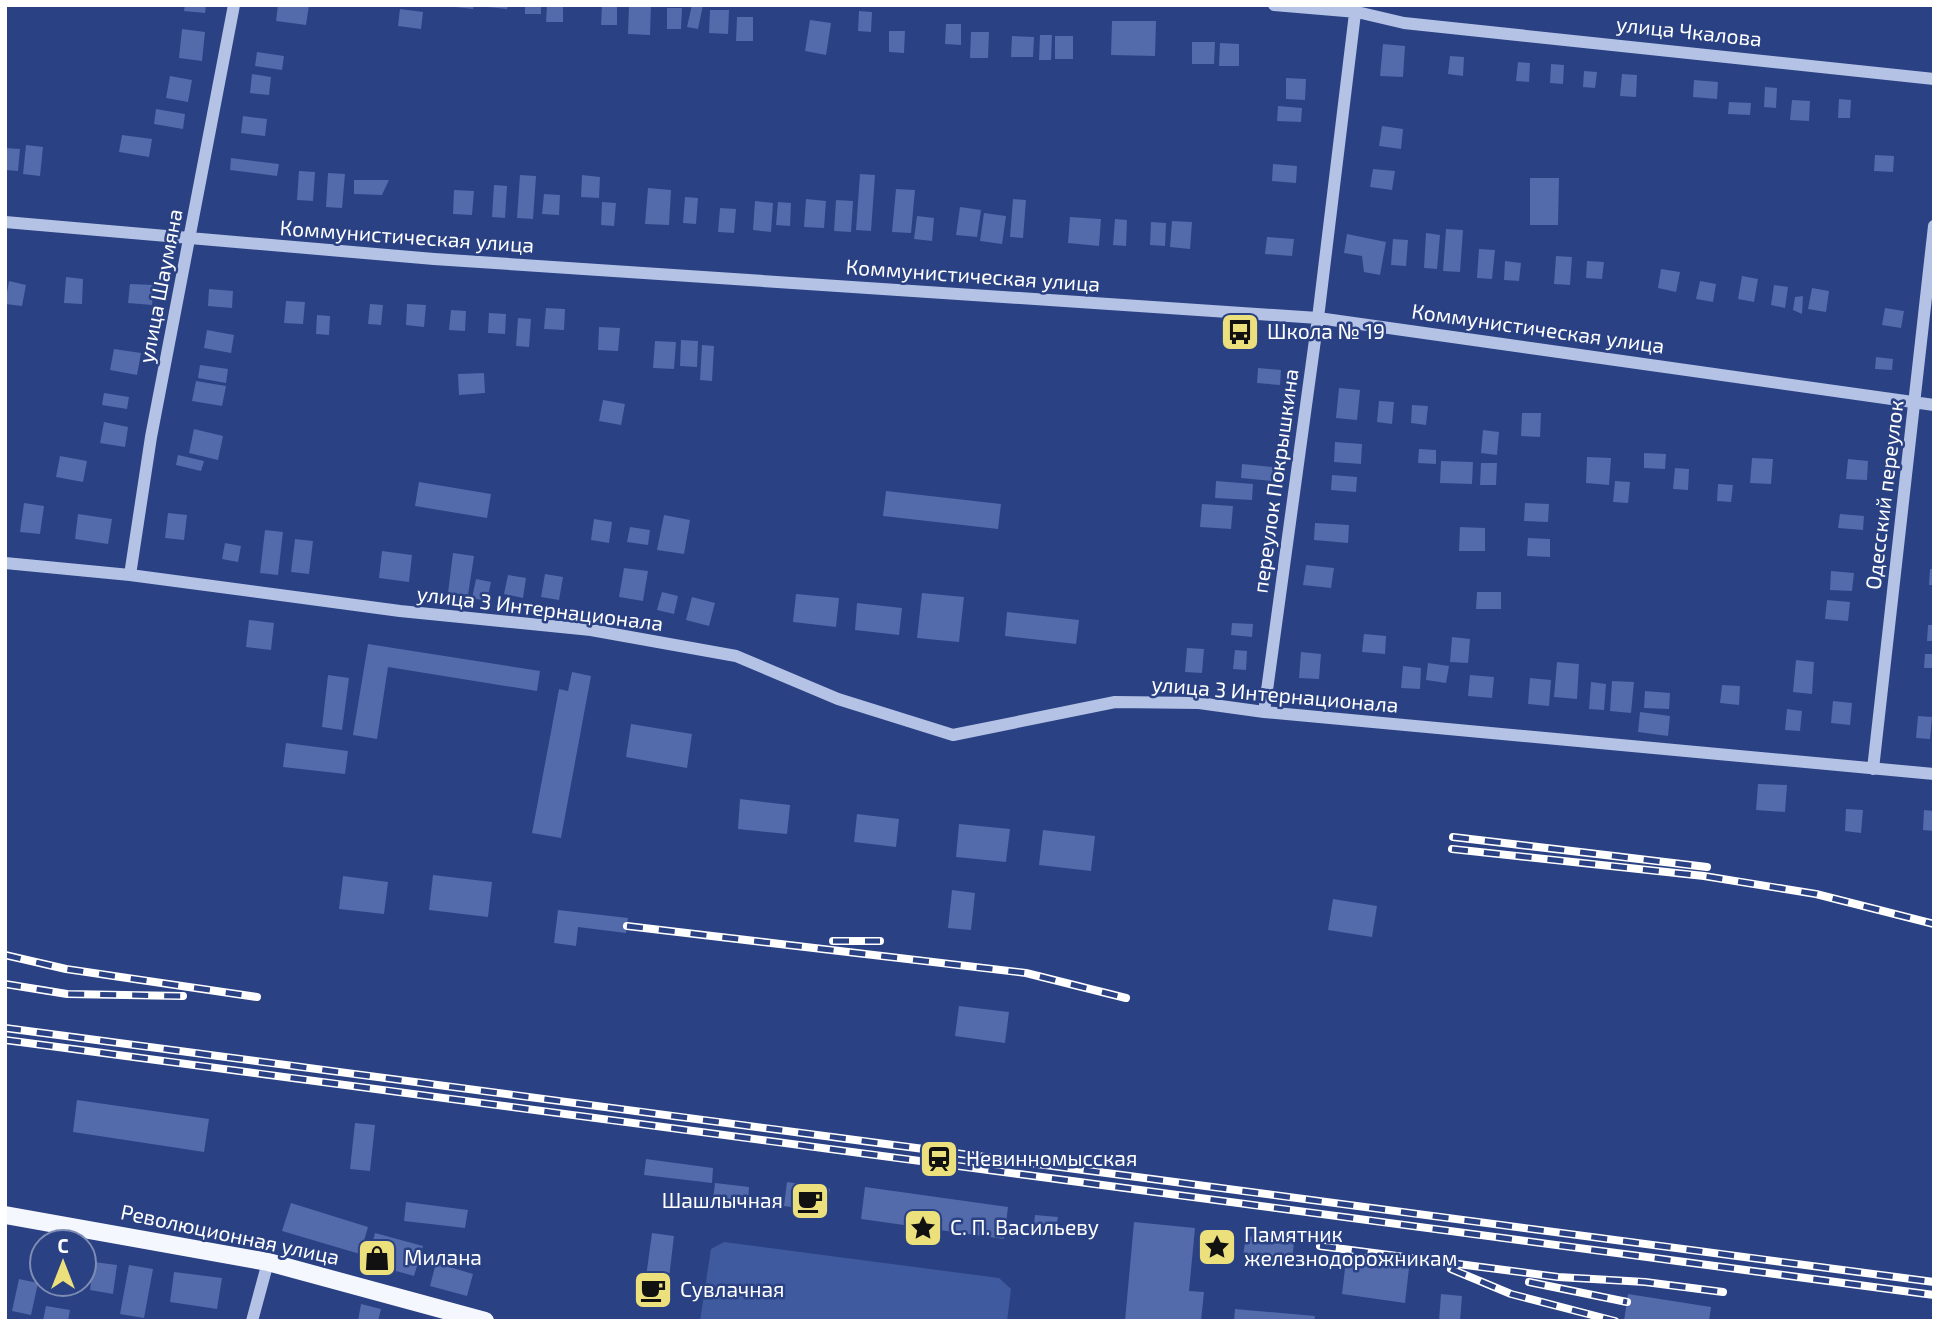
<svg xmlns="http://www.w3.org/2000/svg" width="1939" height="1326" font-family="'Exo 2',sans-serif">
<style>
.green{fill:#3f5a9f}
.building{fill:#536aab}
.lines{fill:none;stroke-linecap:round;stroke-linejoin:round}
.minor{stroke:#b4c2e6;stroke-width:12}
.major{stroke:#f5f7fe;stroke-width:18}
.rail-casing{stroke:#fff;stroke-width:8}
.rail{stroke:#2a4183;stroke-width:5;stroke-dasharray:16;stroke-linecap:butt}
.labels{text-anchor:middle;stroke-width:5;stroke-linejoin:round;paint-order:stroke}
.street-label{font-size:21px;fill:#fff;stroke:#2a4183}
.poi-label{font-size:21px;fill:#fff;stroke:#2a4183;text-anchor:start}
</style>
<rect width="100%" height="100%" fill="#2a4183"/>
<!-- green -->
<path class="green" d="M724,1242L999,1278L1011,1289L1007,1321H700L711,1249Z"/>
<!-- building -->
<path class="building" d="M185,5H206L205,13L184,11Z
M278,5H309L306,25L276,21Z
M455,5H474L473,9L455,7Z
M487,5H508L507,9L487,7Z
M525,5H541V14H525Z
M547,5H563V22H546Z
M602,5H617V25H601Z
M629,5H651L650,35L628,34Z
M692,5H703L698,29L687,27Z
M667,8H682L681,29H667Z
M400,9L423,12L421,29L398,26Z
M710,10H729L728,34L709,33Z
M859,11L872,12L871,32L858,31Z
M737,17H753V41H736Z
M810,20L831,23L826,55L805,51Z
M1112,21H1156L1155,56L1111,55Z
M946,24H961V45L945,44Z
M182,29L205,32L202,61L179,58Z
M889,31H905L904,53L889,52Z
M971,32H989L988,58H970Z
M1040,35H1052L1051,60H1039Z
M1012,36L1034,37L1033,57H1011Z
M1055,36H1073V59H1055Z
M1192,42H1215L1214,64H1192Z
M1220,43L1239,44V66H1219Z
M1383,44L1405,46L1403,77L1380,76Z
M257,52L284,56L282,70L255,66Z
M1450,56L1464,57L1463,76L1448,74Z
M1518,62L1530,63L1529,82L1516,81Z
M1551,64L1564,65L1563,84L1550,83Z
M1584,71L1597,72L1595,88L1583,87Z
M252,74L271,77L269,95L250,93Z
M1622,74L1637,75L1636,97L1620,96Z
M170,76L192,80L188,102L166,98Z
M1286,78L1306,79L1305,100L1286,99Z
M1694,80L1718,82L1717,99L1693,97Z
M1765,87L1777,88L1776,108L1764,107Z
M1839,99L1851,100L1850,118H1838Z
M1792,100L1810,101L1809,121L1790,120Z
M1729,102L1751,103L1750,115L1728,114Z
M1278,106L1302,108L1301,122L1277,121Z
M156,109L185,114L183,129L154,124Z
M243,116L267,119L265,136L241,133Z
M1382,126L1403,129L1401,149L1379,146Z
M122,135L152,139L149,157L119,152Z
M26,145L43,147L40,176L23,174Z
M5,148L20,149L18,171L5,170Z
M1875,155L1894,156L1893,172L1874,171Z
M231,158L279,164L277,176L230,170Z
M1273,164L1297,166L1296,183L1272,181Z
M1373,169L1395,171L1392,190L1370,187Z
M299,171L315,172L313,201L297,200Z
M328,173L345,174L342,208L326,207Z
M860,174L875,175L871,231L856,230Z
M520,175L536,176L533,219L517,218Z
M582,175L600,177L599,198L581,197Z
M1530,178H1559L1558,225H1530Z
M354,180H389L382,195L354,194Z
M494,185L507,186L505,218L492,217Z
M648,188L671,190L669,225L645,224Z
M896,189L915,190L911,233L892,232Z
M454,190L474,191L472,215L453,214Z
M544,194L560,195L559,215L542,214Z
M685,197L698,198L696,224L683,223Z
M806,199L826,201L824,228L804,227Z
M1013,199L1026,200L1023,238L1010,237Z
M836,200L853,201L851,232L834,231Z
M755,201L773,203L771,232L753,230Z
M602,202L616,203L614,226L601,225Z
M778,202L791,203L790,226L776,225Z
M960,207L981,210L977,237L956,235Z
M720,208L736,209L734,233L718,232Z
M984,213L1006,216L1002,244L980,241Z
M917,216L934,218L932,241L914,239Z
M1070,217L1101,219L1099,246L1068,243Z
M1115,219L1127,220L1126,246L1113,245Z
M1172,221L1192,222L1190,249L1170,247Z
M1151,222L1166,223L1165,246L1150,245Z
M1446,229L1463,230L1460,272L1443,271Z
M1426,233L1440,235L1437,269L1424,268Z
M1347,234L1386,242L1380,275L1364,272L1362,256L1344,253Z
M1267,237L1294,239L1292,256L1265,254Z
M1393,239L1408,240L1406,266L1391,265Z
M1479,249L1495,250L1492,279L1477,278Z
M1556,256L1572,257L1570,285L1554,284Z
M1505,261L1521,263L1519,281L1504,280Z
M1587,261L1604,262L1602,279L1586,278Z
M1661,269L1680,272L1676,292L1658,288Z
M1742,276L1758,279L1754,302L1738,299Z
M66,277L83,279L82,304L64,303Z
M9,281L26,285L22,306L5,304Z
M1700,281L1716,284L1713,302L1696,299Z
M130,284L154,285L152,305L128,303Z
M1774,285L1788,287L1785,308L1771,305Z
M1812,288L1829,291L1826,312L1808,309Z
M209,289L233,291L232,308L208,306Z
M1803,296L1802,314L1793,310L1795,297Z
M286,301L305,302L303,324L284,323Z
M370,304L383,305L381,325L368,324Z
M407,304L426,305L424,327L406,325Z
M546,308L565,309L564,330L544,329Z
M1885,308L1904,311L1901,328L1882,325Z
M451,310L466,311L465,331L449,330Z
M489,313L506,314L505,334L488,333Z
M317,315L330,316L329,335L316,334Z
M518,318L531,319L529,347L516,346Z
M599,327L620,328L618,351L598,350Z
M207,330L234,335L231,353L204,348Z
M681,340L698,341L697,367L680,366Z
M655,341L676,342L674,369L653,368Z
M702,345L714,346L712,381L700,380Z
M114,349L141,353L137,375L110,370Z
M1876,357L1893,359L1892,370L1875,369Z
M200,365L228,369L226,383L198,378Z
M1258,368L1281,370L1280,385L1257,383Z
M484,373L485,393L459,395L458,374Z
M196,381L226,386L222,406L192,401Z
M1339,388L1360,390L1357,420L1336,418Z
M104,393L129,397L127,409L102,405Z
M603,400L625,404L621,425L599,421Z
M1379,401L1394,402L1392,424L1377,422Z
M1412,405L1428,406L1426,425L1411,423Z
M1522,413H1541L1540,437L1521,436Z
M104,422L128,427L125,447L100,443Z
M194,429L223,436L218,460L189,453Z
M1483,430L1499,432L1497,455L1481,453Z
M1335,442L1362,444L1361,464L1334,462Z
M1419,449L1436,450V464L1418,463Z
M1644,453L1666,454L1665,469L1644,468Z
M178,455L204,461L201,471L176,465Z
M60,456L87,461L83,482L56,477Z
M1587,457L1611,458L1609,485L1586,483Z
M1752,458L1773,459L1771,484L1750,483Z
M1848,459L1868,461L1867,480L1846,479Z
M1441,461L1473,462L1472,484L1440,483Z
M1481,463H1497L1496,485H1480Z
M1242,464L1273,467L1272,481L1241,478Z
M1675,468L1689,469L1688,490L1673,489Z
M1332,475L1357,477L1356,492L1331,490Z
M1216,481L1253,484L1252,500L1215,498Z
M1615,481L1630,482L1628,503L1613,502Z
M419,482L491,494L487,518L415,506Z
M1718,484L1733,485L1731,502L1717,501Z
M886,491L1001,504L998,529L883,516Z
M24,503L44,506L40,534L20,532Z
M1525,503L1549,504L1548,522L1524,521Z
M1202,504L1233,506L1231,529L1200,527Z
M168,513L187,515L184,540L165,538Z
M78,514L112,519L108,544L75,539Z
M1840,514L1864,516L1863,530L1838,528Z
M664,515L690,520L684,554L657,550Z
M594,519L612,522L609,543L591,540Z
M1315,523L1349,525L1348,543L1314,540Z
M630,527L650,530L648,545L627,542Z
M1460,527L1485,528V551H1459Z
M265,530L283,532L278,575L260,573Z
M1528,538L1550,539V557L1527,556Z
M295,539L313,541L309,574L291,572Z
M225,543L241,546L238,562L222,559Z
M382,551L412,555L409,582L379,578Z
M453,553L474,556L468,595L448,593Z
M1306,565L1334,568L1331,588L1303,585Z
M624,568L648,571L643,601L619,597Z
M1930,569H1934V585H1929Z
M1831,571L1854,573L1852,591L1830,590Z
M545,574L563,577L559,600L541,597Z
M508,575L526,578L523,598L504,594Z
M476,579L491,582L487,601L472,598Z
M662,592L678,596L674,614L657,610Z
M1477,592H1501V609H1476Z
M922,593L964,597L959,642L917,638Z
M796,594L839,598L836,627L793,622Z
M692,597L715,603L709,626L686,620Z
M1827,600L1850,602L1848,621L1825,619Z
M857,603L902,608L899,635L855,630Z
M1007,612L1079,620L1076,644L1005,636Z
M249,620L274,623L271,650L246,647Z
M1232,623L1253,624L1252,637L1231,635Z
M1928,625H1934V641H1927Z
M1364,634L1386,636L1385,654L1362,652Z
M1452,637L1470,639L1468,663L1450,662Z
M368,644L540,671L537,691L388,667L377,739L353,735Z
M1187,648L1204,649L1202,673L1185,672Z
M1235,650L1247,651L1246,670L1233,669Z
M1301,652L1321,654L1319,679L1299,678Z
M1925,654H1934V668H1924Z
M1796,660L1814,662L1812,694L1793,692Z
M1557,662L1579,664L1577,699L1554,697Z
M1428,663L1449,666L1446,683L1426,680Z
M1403,666L1421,668L1420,689L1401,688Z
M572,672L591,676L561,838L532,833L559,689L568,691Z
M328,675L349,678L342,730L322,727Z
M1470,675L1494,677L1492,698L1468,696Z
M1530,678L1551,680L1549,706L1528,704Z
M1612,681L1634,682L1631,713L1610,711Z
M1591,682L1606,684L1604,710L1589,709Z
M1722,685L1740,686L1739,705L1720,703Z
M1645,691L1670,693L1669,709L1644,708Z
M1833,701L1852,703L1850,725L1831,723Z
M1787,709L1802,711L1800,731L1785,730Z
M1640,712L1670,716L1668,736L1638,732Z
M1918,716L1932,717L1930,739L1916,738Z
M631,724L692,734L687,768L626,757Z
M286,743L348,751L345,774L283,767Z
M1758,784L1787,785L1785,812L1756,810Z
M740,799L790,805L787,834L738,829Z
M1846,809L1863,810L1861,833L1845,831Z
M1924,810L1934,811V831L1923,830Z
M857,814L899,819L896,847L854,842Z
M959,824L1010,829L1006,862L956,857Z
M1043,830L1095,836L1091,871L1039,865Z
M433,875L492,882L488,917L429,910Z
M343,876L388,882L384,914L339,909Z
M952,890L975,893L971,930L948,928Z
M1333,899L1377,906L1372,937L1328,930Z
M558,910L628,918L626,933L578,927L576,946L554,943Z
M959,1006L1009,1012L1005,1043L955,1036Z
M77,1100L209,1119L204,1152L73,1132Z
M355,1123L375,1125L370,1171L350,1169Z
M646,1159L713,1168L712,1183L644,1175Z
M787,1182L830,1189L826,1212L784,1206Z
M715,1183L749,1187L748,1204L713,1200Z
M865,1187L1008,1207L1004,1239L861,1219Z
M406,1202L468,1210L465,1228L404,1221Z
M291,1203L368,1227L360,1254L282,1231Z
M1035,1215L1058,1217L1056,1228L1034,1225Z
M1134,1222L1195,1228L1189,1291L1204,1292L1201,1321H1125Z
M375,1233L423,1246L414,1276L367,1263Z
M652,1233L674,1236L666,1303L635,1298L639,1275L646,1277Z
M1246,1236L1294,1242L1292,1262L1243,1256Z
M1346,1260L1409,1268L1405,1303L1342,1294Z
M94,1262L117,1265L113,1294L90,1290Z
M436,1263L473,1274L467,1296L430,1286Z
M129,1265L153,1269L144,1318L120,1314Z
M174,1272L222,1278L217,1309L170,1302Z
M19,1279L38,1283L31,1315L12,1311Z
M1441,1294L1462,1296L1460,1321H1439Z
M1628,1294L1711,1307L1709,1321H1624Z
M361,1304L381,1309L378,1321H358Z
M46,1306L70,1310L68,1321H43Z
M1235,1309L1315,1316L1314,1321H1234Z"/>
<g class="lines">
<!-- minor -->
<path class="minor" d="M1274,5L1357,12L1404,23L1934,79
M5,222L434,259L1318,318L1934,405
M5,563L130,575L400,611L591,630L736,656L838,699L953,735L1115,702L1199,703L1264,712L1934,774
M130,575L151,437L234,5
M1264,712L1318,318L1356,5
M1873,769L1934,226
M252,1321L268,1262"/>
<!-- major -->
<path class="major" d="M5,1215L268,1262L485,1321"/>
<!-- rail casing -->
<g class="rail-casing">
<path id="rail" d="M1453,837L1707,867
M1452,849L1704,876L1816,894L1934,924
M627,926L1026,973L1126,998
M833,941H880
M5,955L66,969L257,997
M5,984L67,994L183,996
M5,1028L1934,1282
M5,1040L1934,1295
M1320,1246L1558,1277L1645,1282L1723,1292
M1451,1269L1511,1294L1615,1321
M1529,1282L1627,1302"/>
</g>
<!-- rail -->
<use href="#rail" class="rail"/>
</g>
<!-- icons -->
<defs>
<g id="bus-square" transform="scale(2.0125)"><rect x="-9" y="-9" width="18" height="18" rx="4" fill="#ece07c" stroke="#2a4183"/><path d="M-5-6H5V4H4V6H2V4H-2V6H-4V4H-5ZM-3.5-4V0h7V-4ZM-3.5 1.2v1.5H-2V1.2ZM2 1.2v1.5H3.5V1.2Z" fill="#111"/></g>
<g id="station-square" transform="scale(2.0125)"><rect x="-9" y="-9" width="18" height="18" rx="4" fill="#ece07c" stroke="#2a4183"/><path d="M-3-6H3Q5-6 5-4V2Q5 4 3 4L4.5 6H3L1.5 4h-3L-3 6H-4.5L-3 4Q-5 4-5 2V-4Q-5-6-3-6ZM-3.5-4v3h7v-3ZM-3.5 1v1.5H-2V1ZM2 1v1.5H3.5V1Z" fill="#111"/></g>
<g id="cafe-square" transform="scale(2.0125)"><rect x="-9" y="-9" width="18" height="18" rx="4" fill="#ece07c" stroke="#2a4183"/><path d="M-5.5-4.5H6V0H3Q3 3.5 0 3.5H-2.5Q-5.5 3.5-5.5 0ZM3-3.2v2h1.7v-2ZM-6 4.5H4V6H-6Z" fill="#111"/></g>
<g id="sight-square" transform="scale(2.0125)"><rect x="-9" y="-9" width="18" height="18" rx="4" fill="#ece07c" stroke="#2a4183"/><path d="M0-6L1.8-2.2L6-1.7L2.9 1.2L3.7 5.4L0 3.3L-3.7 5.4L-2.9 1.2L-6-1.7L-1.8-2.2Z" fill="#111"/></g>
<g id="shop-square" transform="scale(2.0125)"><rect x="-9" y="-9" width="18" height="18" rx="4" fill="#ece07c" stroke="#2a4183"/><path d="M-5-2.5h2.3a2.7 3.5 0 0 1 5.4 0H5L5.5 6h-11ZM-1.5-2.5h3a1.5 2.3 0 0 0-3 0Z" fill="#111"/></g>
</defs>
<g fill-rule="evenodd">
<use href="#bus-square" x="1240" y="332"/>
<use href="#station-square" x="939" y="1159"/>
<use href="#cafe-square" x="810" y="1201"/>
<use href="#sight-square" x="923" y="1228"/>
<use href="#sight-square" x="1217" y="1247"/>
<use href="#shop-square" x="377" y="1258"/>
<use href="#cafe-square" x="653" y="1290"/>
</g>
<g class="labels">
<!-- street labels -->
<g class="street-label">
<text transform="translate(1689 32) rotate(6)" y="7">улица Чкалова</text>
<text transform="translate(407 237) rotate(4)" y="7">Коммунистическая улица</text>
<text transform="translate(973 276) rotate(4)" y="7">Коммунистическая улица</text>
<text transform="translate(161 286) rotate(-79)" y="7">улица Шаумяна</text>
<text transform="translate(1538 329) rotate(8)" y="7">Коммунистическая улица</text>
<text transform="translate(1276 481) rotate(-82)" y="7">переулок Покрышкина</text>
<text transform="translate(1885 495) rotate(-83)" y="7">Одесский переулок</text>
<text transform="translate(540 609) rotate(7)" y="7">улица 3 Интернационала</text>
<text transform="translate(1275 695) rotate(5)" y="7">улица 3 Интернационала</text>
<text transform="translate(230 1235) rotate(12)" y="7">Революционная улица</text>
</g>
<!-- poi labels -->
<g class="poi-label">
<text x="1267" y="339">Школа № 19</text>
<text x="966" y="1166">Невинномысская</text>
<text x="783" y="1208" text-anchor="end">Шашлычная</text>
<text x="950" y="1235">С. П. Васильеву</text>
<text x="1244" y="1242">Памятник<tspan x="1244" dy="24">железнодорожникам</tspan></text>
<text x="404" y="1265">Милана</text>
<text x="680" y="1297">Сувлачная</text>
</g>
</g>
<!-- border -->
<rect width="1939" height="1326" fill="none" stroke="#ffffff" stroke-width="14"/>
<!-- north arrow -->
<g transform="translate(63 1263)"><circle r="33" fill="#2a4183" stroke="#7f8db5" stroke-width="2"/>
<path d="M0-5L12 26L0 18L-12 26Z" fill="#ece07c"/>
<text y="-10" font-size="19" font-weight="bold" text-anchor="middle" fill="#ffffff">С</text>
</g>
</svg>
